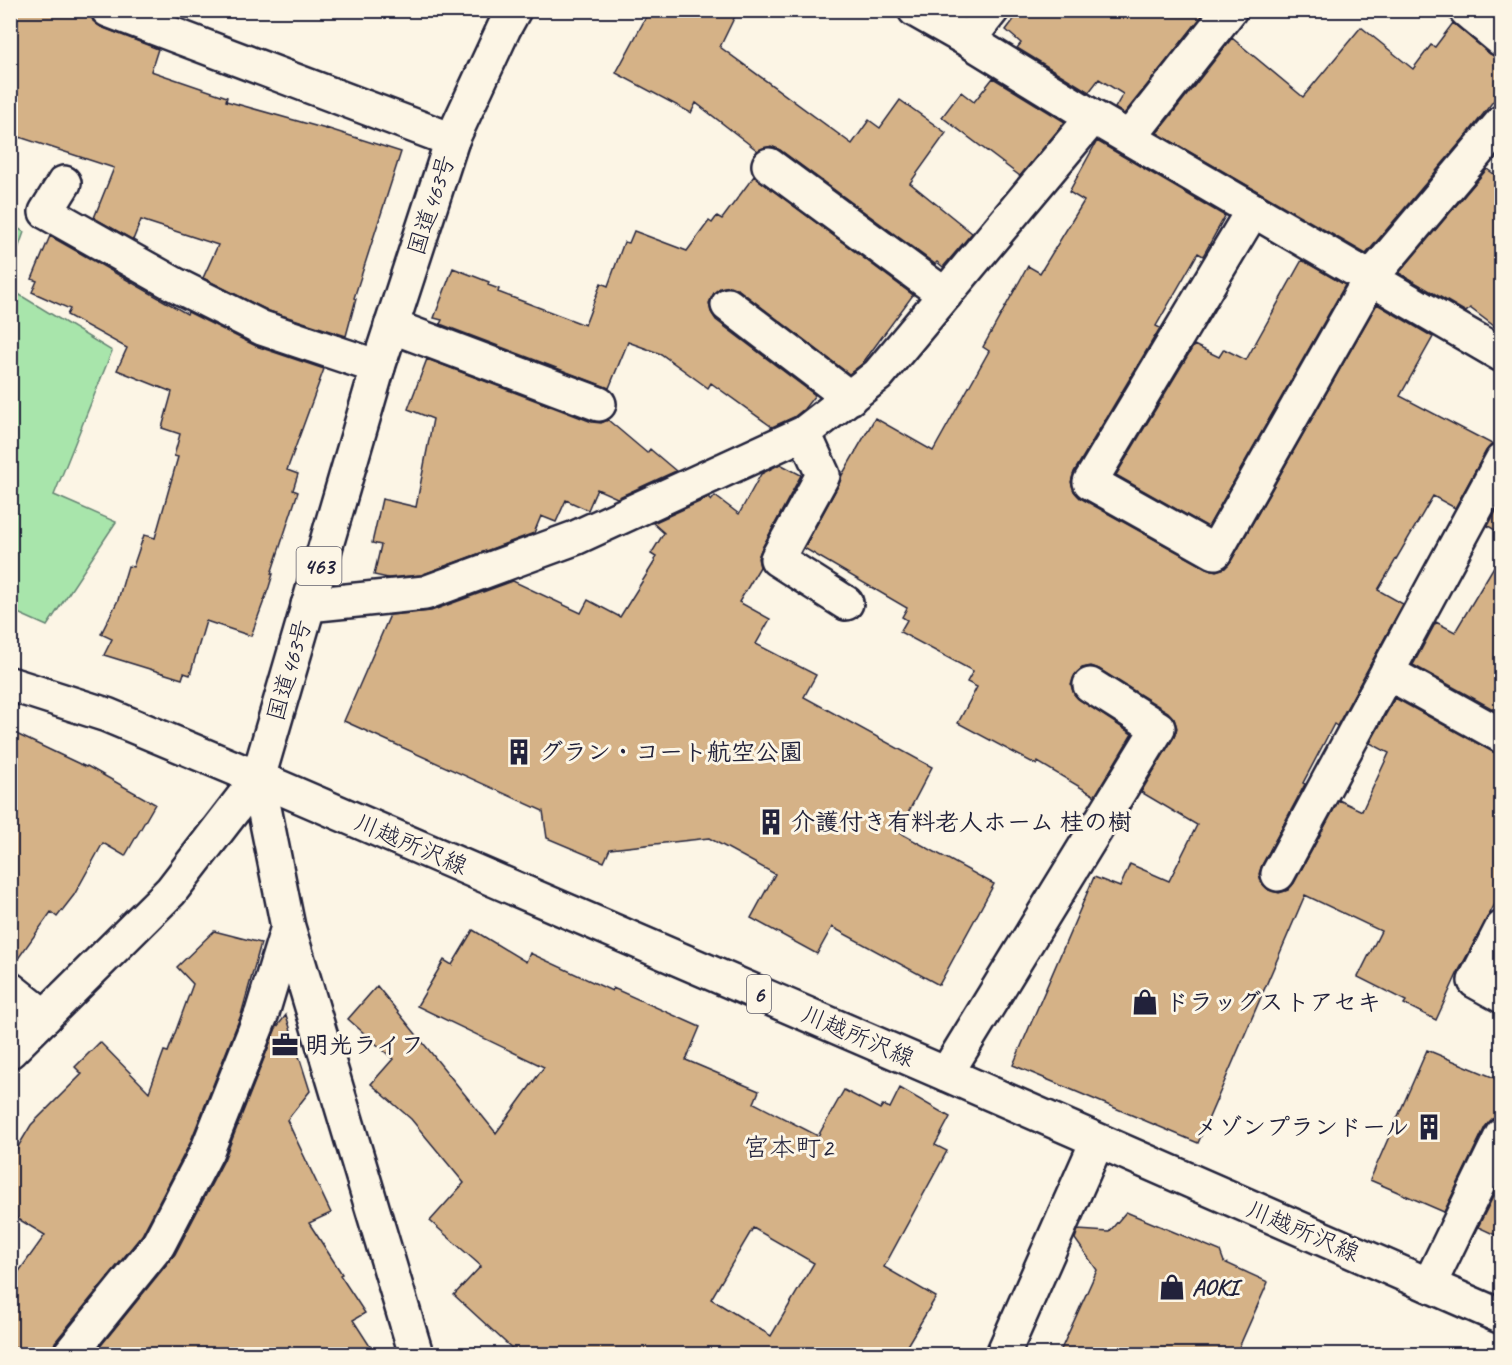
<svg xmlns="http://www.w3.org/2000/svg" width="1512" height="1365" font-family="Caveat,'Klee One',sans-serif">
<style>
.green{fill:#a8e5ab;stroke:#658473;stroke-width:1.5}
.building{fill:#d5b287;stroke:#22223b;stroke-width:1.5;fill-rule:evenodd}
.lines{fill:none;stroke-linecap:round;stroke-linejoin:round}
.minor-casing{stroke:#22223b;stroke-width:38}
.major-casing{stroke:#22223b;stroke-width:38}
.highway-casing{stroke:#22223b;stroke-width:38}
.minor{stroke:#fcf5e5;stroke-width:33}
.major{stroke:#fcf5e5;stroke-width:33}
.highway{stroke:#fcf5e5;stroke-width:33}
.labels{text-anchor:middle;stroke-width:6;stroke-linejoin:round;paint-order:stroke}
.shield{fill:#fcf5e5;stroke:#63616e;stroke-width:1.5}
.shield-label{font-size:22px;font-weight:bold;fill:#22223b}
.street-label{font-size:24px;fill:#22223b;stroke:#fcf5e5}
.poi-label{font-size:24px;font-weight:bold;fill:#22223b;stroke:#fcf5e5;text-anchor:start}
.neighbourhood-label{font-size:26px;fill:#22223b;stroke:#fcf5e5}
</style>
<rect width="100%" height="100%" fill="#fcf5e5"/>
<filter id="ink" filterUnits="userSpaceOnUse"><feTurbulence type="fractalNoise" baseFrequency=".0167" numOctaves="2"/><feDisplacementMap in="SourceGraphic" scale="12" xChannelSelector="R" yChannelSelector="G"/><feConvolveMatrix kernelMatrix="1 2 1 2 8 2 1 2 1" color-interpolation-filters="sRGB"/></filter>
<g filter="url(#ink)">
<!-- green -->
<path class="green" d="M11,224L24,232L11,269Z
M10,289L112,351L54,495L116,522L47,626L11,610Z"/>
<!-- building -->
<path class="building" d="M10,10H90L93,21L101,27L158,49L151,71L227,97L226,101L326,129V128L401,152L354,298L356,299L346,336L269,311L203,278L218,245L141,220L133,240L94,218L114,168L10,134Z
M650,10H738L720,47L852,144L869,120L880,128L900,100L946,133L910,183L972,233L943,267L937,262L935,264L780,150L771,146L758,151L696,103L691,113L616,73Z
M1021,10H1197L1203,15L1124,114L1115,108L1123,94L1099,79L1089,92L1017,48L1021,43L1006,30Z
M1453,23L1490,54L1502,58V90L1470,131L1366,254L1157,133L1232,38L1303,97L1361,27L1413,69L1431,45L1435,47Z
M993,78L1065,122L1020,176L942,117L961,92L974,102Z
M1097,141L1225,216L1203,256L1198,253L1156,326L1160,328L1074,472L1071,482L1074,491L1080,498L1206,568L1216,571L1225,568L1231,561L1377,304L1433,337L1400,396L1492,444L1486,451L1455,508L1433,496L1378,590L1403,604L1337,726L1334,724L1303,783L1305,784L1262,865L1259,874L1262,883L1269,890L1279,893L1288,890L1294,883L1339,800L1362,811L1389,753L1370,743L1395,698L1493,752L1502,755V891L1458,972L1436,1020L1404,1004L1406,1001L1358,977L1381,931L1305,895L1198,1143L1013,1065L1094,877L1120,887L1130,864L1169,881L1197,825L1141,792L1174,737L1177,728L1174,719L1168,712L1099,669L1091,666L1082,668L1075,675L1071,685L1074,694L1080,700L1132,734L1095,796L1038,762L1037,765L958,723L977,687L967,682L973,671L900,632L907,620L902,617L907,608L804,548L839,484L842,475L875,418L933,451L989,351L983,347L1028,266L1040,273L1084,201L1069,192Z
M1487,169L1502,180V332L1470,308L1466,312L1399,273Z
M754,176L913,295L862,364L849,374L739,290L730,286L720,288L714,293L709,303L711,312L716,320L815,395L804,409L794,417L772,427L711,383L708,388L661,354L628,342L609,388L440,324L442,320L434,318L453,268L489,282L488,285L499,289L498,292L585,325L601,283L608,286L624,242L629,243L634,231L687,251L709,221L712,223L717,216L722,219Z
M50,236L187,314L188,312L256,346L324,369L287,470L298,474L293,490L298,492L271,574H273L269,587L251,636L206,621L190,675L184,673L182,679L104,655L112,639L101,634L118,600L128,566L133,567L144,535L155,538L178,457L174,456L180,434L162,428L172,392L117,370L127,348L67,315L70,309L32,292L37,281L32,279Z
M1302,260L1345,285L1208,527L1116,475L1194,345L1219,357L1224,349L1246,360Z
M427,359L592,422L601,423L608,420L647,453L650,449L676,471L617,498L597,489L588,510L566,500L556,522L541,516L534,533L421,575L388,578L374,575L381,545L372,543L382,499L416,507L433,419L408,409Z
M780,464L801,475L761,550L758,558L760,567L739,602L770,619L756,644L816,675L804,697L932,767L898,832L994,884L939,985L832,927L817,954L751,918L775,874L709,838L610,849L604,862L547,838L543,811L344,721L390,615L431,611L513,581L581,613L588,600L620,617L655,561L654,560L656,557L651,554L664,533L653,523L708,498L711,501L715,496L739,514L761,474Z
M1502,500V534L1488,526Z
M1502,553V714L1413,665L1436,622L1455,632Z
M10,731L86,767L87,766L155,804L125,856L103,843L74,895L57,917L51,912L10,970Z
M473,930L526,962L530,953L612,991L613,988L700,1027L686,1060L759,1091L754,1103L818,1136L844,1090L880,1109L883,1105L890,1108L900,1088L950,1117L935,1145L947,1151L884,1267L936,1297L902,1354H518L454,1295L481,1266L430,1221L464,1183L411,1119L371,1084L393,1059L348,1019L377,986L496,1133L544,1067L417,1006L444,960L452,965ZM753,1228L814,1263L771,1336L711,1299Z
M214,931L261,943L241,1015L190,1143L142,1235L55,1342L52,1354H30L21,1348H10V1284L45,1235L10,1214V1160L31,1125L82,1074L75,1067L100,1042L149,1092L164,1051L168,1052L193,984L177,967Z
M286,1015L310,1091L287,1120L331,1213L309,1223L342,1274L340,1275L365,1313L353,1320L375,1354H107L98,1349L175,1254L224,1160L276,1028Z
M1427,1050L1502,1081V1116L1492,1119L1485,1127L1444,1212L1370,1180Z
M1502,1179V1238L1478,1227Z
M1126,1212L1220,1251L1224,1262L1268,1282L1236,1354H1059L1097,1270L1075,1239L1078,1230L1109,1232Z"/>
<g class="lines">
<!-- minor casing -->
<g class="minor-casing">
<path id="minor" d="M108,10L452,140
M915,10L968,40L1093,117L1502,355
M1466,10L1502,40
M968,40L992,10
M1129,138L1230,10
M769,165L945,295
M64,183L46,212L174,284L262,328L378,367
M1253,210L1090,482L1215,552L1370,279L1502,122
M728,305L850,398
M391,326L599,404
M804,433L823,475L777,559L846,603
M308,605L425,593L575,538L804,433L878,375L1093,117
M1387,672L1502,736
M258,778L288,927L416,1354
M1278,874L1502,460
M1502,928L1475,981L1502,996
M10,989L45,1017
M946,1074L1158,728L1090,685
M1429,1285L1502,1135
M70,1354L158,1245L207,1151L262,1013L288,927
M1003,1354L1097,1142"/>
</g>
<!-- major casing -->
<g class="major-casing">
<path id="major" d="M10,684L107,715L258,778L946,1074L1502,1317"/>
</g>
<!-- highway casing -->
<g class="highway-casing">
<path id="highway" d="M10,1051L171,891L258,778L378,367L452,140L504,28L514,10"/>
</g>
<!-- minor -->
<use href="#minor" class="minor"/>
<!-- major -->
<use href="#major" class="major"/>
<!-- highway -->
<use href="#highway" class="highway"/>
</g>
</g>
<!-- icons -->
<defs>
<g id="building-bare" transform="scale(2.07)"><path d="M-4-6H4V6H1V3H-1V6H-4ZM-2.5-4.3h1.7v1.8h-1.7ZM.8-4.3h1.7v1.8H.8ZM-2.5-1h1.7V.8h-1.7ZM.8-1h1.7V.8H.8Z" fill="#22223b" stroke="#fcf5e5" stroke-width="2.5" paint-order="stroke"/></g>
<g id="shop-bare" transform="scale(2.07)"><path d="M-5-2.5h2.3a2.7 3.5 0 0 1 5.4 0H5L5.5 6h-11ZM-1.5-2.5h3a1.5 2.3 0 0 0-3 0Z" fill="#22223b" stroke="#fcf5e5" stroke-width="2.5" paint-order="stroke"/></g>
<g id="office-bare" transform="scale(2.07)"><path d="M-6-3h4V-5.5h4V-3h4V5H-6ZM-1-4.5V-3h2v-1.5ZM-6 0V1H6V0Z" fill="#22223b" stroke="#fcf5e5" stroke-width="2.5" paint-order="stroke"/></g>
</defs>
<g fill-rule="evenodd">
<use href="#building-bare" x="519" y="752"/>
<use href="#building-bare" x="771" y="822"/>
<use href="#shop-bare" x="1145" y="1002"/>
<use href="#office-bare" x="285" y="1045"/>
<use href="#building-bare" x="1429" y="1127"/>
<use href="#shop-bare" x="1172" y="1287"/>
</g>
<g class="labels">
<!-- shield labels -->
<g class="shield">
<rect x="296.5" y="547" width="45" height="38" rx="4.5"/>
<rect x="747" y="975" width="24" height="38" rx="4.5"/>
</g>
<g class="shield-label">
<text x="319" y="574">463</text>
<text x="759" y="1002">6</text>
</g>
<!-- street labels -->
<g class="street-label">
<text transform="translate(431 205) rotate(-72)" y="8">国道463号</text>
<text transform="translate(289 670) rotate(-74)" y="8">国道463号</text>
<text transform="translate(411 844) rotate(23)" y="8">川越所沢線</text>
<text transform="translate(858 1036) rotate(23)" y="8">川越所沢線</text>
<text transform="translate(1303 1231) rotate(23)" y="8">川越所沢線</text>
</g>
<!-- poi labels -->
<g class="poi-label">
<text x="539" y="760">グラン・コート航空公園</text>
<text x="791" y="830">介護付き有料老人ホーム 桂の樹</text>
<text x="1165" y="1010">ドラッグストアセキ</text>
<text x="305" y="1053">明光ライフ</text>
<text x="1409" y="1135" text-anchor="end">メゾンプランドール</text>
<text x="1192" y="1295">AOKI</text>
</g>
<!-- neighbourhood labels -->
<g class="neighbourhood-label">
<text x="788" y="1156">宮本町2</text>
</g>
</g>
<!-- margin -->
<rect width="1512" height="1365" fill="none" stroke="#fcf5e5" stroke-width="36"/>
<rect x="18" y="18" width="1476" height="1329" fill="none" stroke="#22223b" stroke-width="2" filter="url(#ink)"/>
</svg>
